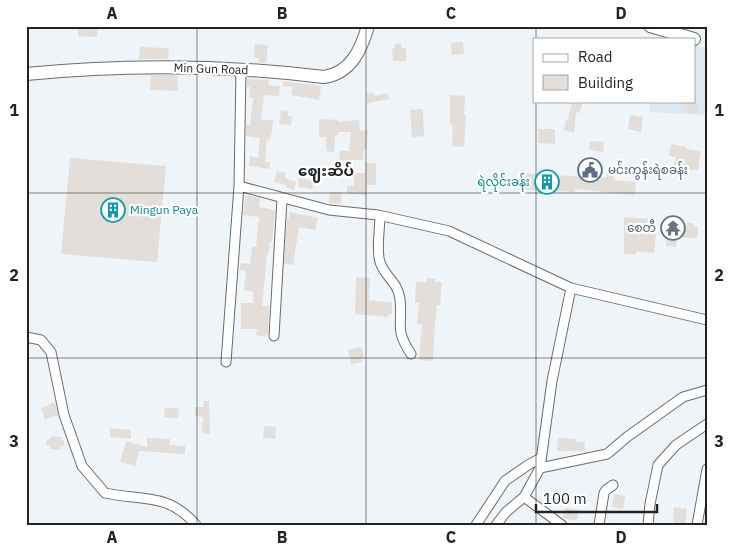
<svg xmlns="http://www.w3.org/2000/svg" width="733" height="551" font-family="'IBM Plex Sans','Noto Sans Myanmar',sans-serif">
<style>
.built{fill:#dee8f3}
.building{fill:#e3ded9}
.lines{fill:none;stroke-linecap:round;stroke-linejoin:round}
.street-casing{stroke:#686c70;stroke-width:11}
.secondary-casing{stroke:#686c70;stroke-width:14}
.street{stroke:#fff;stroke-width:9}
.secondary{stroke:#fff;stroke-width:12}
.grid{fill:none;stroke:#222325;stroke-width:1;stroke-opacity:0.55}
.labels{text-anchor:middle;stroke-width:4.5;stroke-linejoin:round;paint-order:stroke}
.street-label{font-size:12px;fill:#222325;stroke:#fff}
.service-label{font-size:12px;fill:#4e5e75;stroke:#fff;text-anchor:start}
.culture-label{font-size:12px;fill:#0d838f;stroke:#fff;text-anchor:end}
.worship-label{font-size:12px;fill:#5b616d;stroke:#fff;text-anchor:end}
.quarter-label{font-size:15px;font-weight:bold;fill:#222325;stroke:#fff}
.neatline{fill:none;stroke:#222325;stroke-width:2}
.grid-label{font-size:16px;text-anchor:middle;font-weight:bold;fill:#222325}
</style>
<rect width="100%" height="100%" fill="#eff4f9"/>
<!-- built -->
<path class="built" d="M694,45L707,48V115L649,112L651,101H694Z"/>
<!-- building -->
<path class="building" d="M78,26H98L97,37L78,36Z
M463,42L464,54L452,55L451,43Z
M401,43V48H406V61H393L392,48H395V44Z
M255,44L268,45L266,63H259V58H254Z
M140,47L169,48L168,59H139Z
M151,75H177L178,91L150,90Z
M247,79L269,80L268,85L280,86L279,96L264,95L261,120H273L272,133H271L270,140L267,139L265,162H270L269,169L249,166L250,156L258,158L260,138L246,136V125H250L253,98L249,97L250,87H247Z
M283,81L321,86L319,100L291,95L293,87L283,86Z
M367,93L374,94V96L388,93L389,99L367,103Z
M450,95L465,96L464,115H466L464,147L452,146L453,125L450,124Z
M685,101L699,105L697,114L683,110Z
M572,102L582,104L580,113L576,112L574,132L564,131L566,119L568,120Z
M423,109L424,136L412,137L410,110Z
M281,110L288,111V116L292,117L291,125L279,124Z
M630,115L643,117L641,132L628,129Z
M319,119L337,120L338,122L359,120L360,131L368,130L366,150H364L363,160H339L340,151H349L351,132H338V135H335L334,152L326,151V137H319Z
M538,129H555V144L538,143Z
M590,141L604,142L603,152L589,150Z
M671,144L687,147V149L701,151L698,170L681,169L673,167L676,157L669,156Z
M70,158L166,166L157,262L61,254Z
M365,163H376V185H366V195L347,194V186H354V173H365Z
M300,167L306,168L305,179L313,180L312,189L298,187Z
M277,171L286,173L285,178L296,182L294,190L286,187L287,185L274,182Z
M519,173L606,178L607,173L615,174L614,180L636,182L635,195L575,189V192L518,189Z
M330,192H342L341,204L329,203Z
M246,195L260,198L259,207L275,210L272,242L270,241L268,255H267L262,306H269L268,334L266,333V337L256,335L257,329H241V303H253L254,292L244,290L246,271L239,270L241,263L250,264L252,247H256L259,217L243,215Z
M290,212L318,218L315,230L299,227L293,265L284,264L287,218H289Z
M624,217L657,219L654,253L636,251V254H624Z
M687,223H694V227H698L697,238L677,237L676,247L666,246L667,237H670V227L687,226Z
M356,277L370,278L369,300L392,303V314H389L388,317L355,314Z
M427,278L435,279V282H442L440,305H437L435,323L433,361L419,360L422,324H417L419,303H415L416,282H427Z
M362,347L364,358H361L362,362L351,364L348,350Z
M204,401H209L210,434L202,433L203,417L195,416V407H203Z
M55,402L58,415L45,420L41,408Z
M165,408H179L178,418L164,417Z
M264,426L276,427L275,439L263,438Z
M110,428L131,430V439L110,437Z
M51,436L62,437V440L64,441V447L61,446L60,450L50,449V445H46L47,439H51Z
M147,438L170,439L169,445L185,446V454L139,451L135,466L120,462L126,441L147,447Z
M558,438L576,439V442H585L584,451H557Z
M614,494L625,496L623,509L612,507Z
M674,507L687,509L685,524L673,522Z
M565,508L579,510L577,521L563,518Z"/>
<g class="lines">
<!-- street casing -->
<g class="street-casing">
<path id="street" d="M239,186L329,210L378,215L449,231L571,288L552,381L540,468L524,497L506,512L496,525
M380,216C380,228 376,251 380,262C384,276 398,282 400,299C403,326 394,328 411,354
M571,288L707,320
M274,336L282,199
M26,337L41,340L51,352L64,415L82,466L105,493C141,501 168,492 196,525
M226,362L239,186L241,69
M540,468L607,454L627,437L683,397L707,390
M524,497L562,525
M476,525L505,481L528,465L541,458
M599,525L604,493L606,490L613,485
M648,525L650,504L658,465L676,445L707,424
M697,525L707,469"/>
</g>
<!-- secondary casing -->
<g class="secondary-casing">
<path id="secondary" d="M650,26L694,39
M26,74C125,64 225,65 324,77C351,73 361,50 368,26"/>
</g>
<!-- street -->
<use href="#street" class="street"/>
<!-- secondary -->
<use href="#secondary" class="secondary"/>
</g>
<!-- grid -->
<path class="grid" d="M197,26V525M366,26V525M536,26V39M536,101V525M26,193H707M26,358H707"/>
<!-- icons -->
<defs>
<g id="civic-ring" transform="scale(1.25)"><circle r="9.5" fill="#fff" stroke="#5c6f8a" stroke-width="1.5"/><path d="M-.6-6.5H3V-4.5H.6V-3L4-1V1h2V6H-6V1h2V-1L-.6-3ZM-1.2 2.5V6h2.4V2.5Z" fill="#5c6f8a"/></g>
<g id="building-ring" transform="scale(1.25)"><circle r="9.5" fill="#fff" stroke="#0f9aa8" stroke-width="1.5"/><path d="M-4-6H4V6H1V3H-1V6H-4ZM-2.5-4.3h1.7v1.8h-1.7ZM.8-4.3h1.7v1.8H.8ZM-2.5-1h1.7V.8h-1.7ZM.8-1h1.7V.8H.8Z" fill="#0f9aa8"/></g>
<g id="temple-ring" transform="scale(1.25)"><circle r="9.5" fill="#fff" stroke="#6b7280" stroke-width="1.5"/><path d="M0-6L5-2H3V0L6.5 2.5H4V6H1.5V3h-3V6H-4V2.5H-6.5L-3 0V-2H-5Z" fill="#6b7280"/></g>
</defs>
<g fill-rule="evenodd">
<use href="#civic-ring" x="590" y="170"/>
<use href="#building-ring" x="547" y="182"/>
<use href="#building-ring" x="113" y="210"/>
<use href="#temple-ring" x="673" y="228"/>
</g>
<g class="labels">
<!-- street labels -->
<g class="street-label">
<text transform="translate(211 69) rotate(2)" y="4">Min Gun Road</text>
</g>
<!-- service labels -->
<g class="service-label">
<text x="608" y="174">မင်းကွန်းရဲစခန်း</text>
</g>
<!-- culture labels -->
<g class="culture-label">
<text x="530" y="186">ရဲလိုင်းခန်း</text>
<text x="130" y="214" text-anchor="start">Mingun Paya</text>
</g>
<!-- worship labels -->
<g class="worship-label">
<text x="656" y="232">စေတီ</text>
</g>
<!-- quarter labels -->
<g class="quarter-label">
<text x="326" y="176">ဈေးဆိပ်</text>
</g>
</g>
<!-- border -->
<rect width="733" height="551" fill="none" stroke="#ffffff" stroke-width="55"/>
<!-- legend -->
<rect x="533" y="38" width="162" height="65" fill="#ffffff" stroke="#a7a7a8"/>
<rect x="543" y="54" width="25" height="8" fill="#ffffff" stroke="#a7a7a8"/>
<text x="578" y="62" font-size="15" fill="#222325">Road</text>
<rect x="543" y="75" width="25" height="15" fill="#e3ded9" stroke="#a7a7a8"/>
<text x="578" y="88" font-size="15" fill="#222325">Building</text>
<!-- scale -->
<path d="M536 504v8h121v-8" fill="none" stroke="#222325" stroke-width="2.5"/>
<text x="543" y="504" font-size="15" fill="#222325" stroke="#ffffff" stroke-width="4" paint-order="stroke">100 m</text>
<rect x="28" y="28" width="678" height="496" class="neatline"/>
<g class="grid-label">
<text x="112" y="19">A</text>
<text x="282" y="19">B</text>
<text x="451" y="19">C</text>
<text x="621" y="19">D</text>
<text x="14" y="116">1</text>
<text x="719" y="116">1</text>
<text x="14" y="281">2</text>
<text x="719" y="281">2</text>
<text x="14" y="447">3</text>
<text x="719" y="447">3</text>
<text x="112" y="543">A</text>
<text x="282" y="543">B</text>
<text x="451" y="543">C</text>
<text x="621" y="543">D</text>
</g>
</svg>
